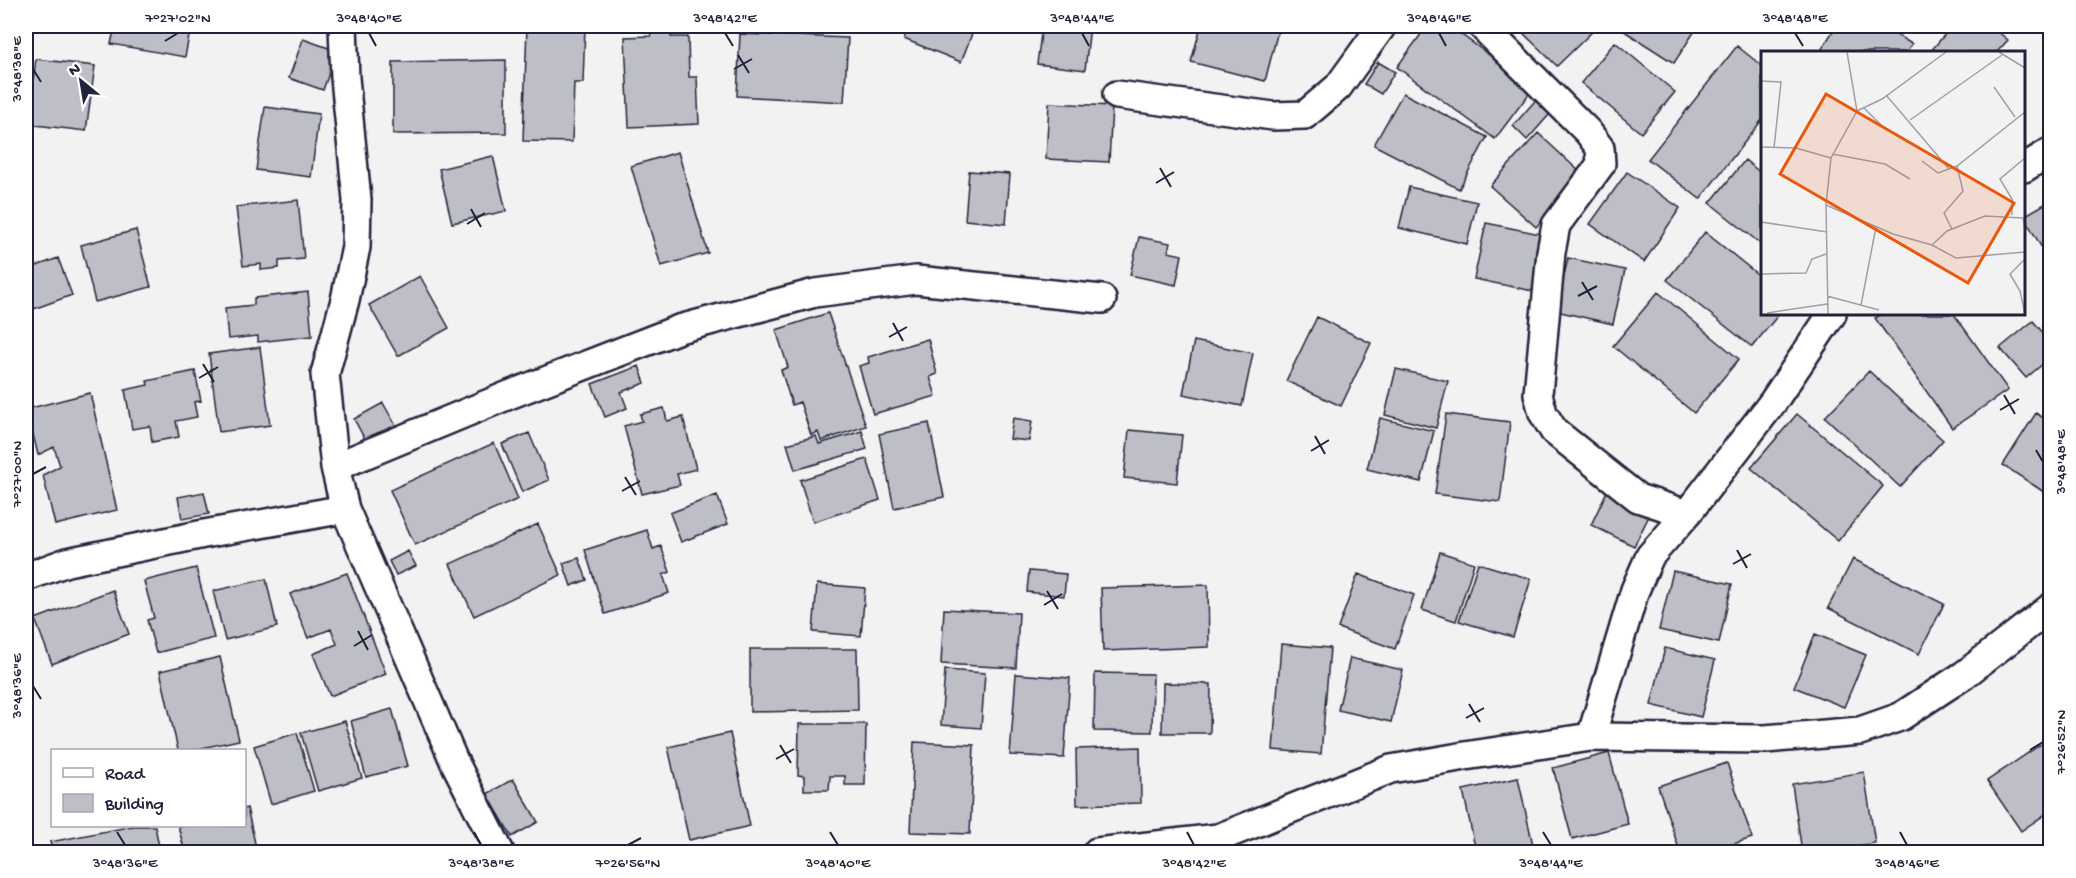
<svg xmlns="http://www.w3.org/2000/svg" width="2076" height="878" font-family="'Gochi Hand',sans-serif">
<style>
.building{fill:#bebec6;stroke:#22223b;stroke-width:1.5}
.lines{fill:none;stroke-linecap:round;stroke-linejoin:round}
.street-casing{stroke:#22223b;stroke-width:32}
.street{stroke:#fff;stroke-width:27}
.ticks{fill:none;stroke:#22223b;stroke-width:2}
.inset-road{fill:none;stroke:#9f9fa9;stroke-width:1.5}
.view{fill:#e8590c;fill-opacity:0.15;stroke:#e8590c;stroke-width:3}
.inset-edge{fill:none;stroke:#22223b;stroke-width:3}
.neatline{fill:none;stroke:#22223b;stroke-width:2}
.ticks-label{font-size:15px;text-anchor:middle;fill:#22223b}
</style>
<rect width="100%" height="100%" fill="#f2f2f3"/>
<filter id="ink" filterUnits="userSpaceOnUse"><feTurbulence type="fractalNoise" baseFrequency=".0167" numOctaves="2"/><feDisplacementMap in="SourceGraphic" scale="12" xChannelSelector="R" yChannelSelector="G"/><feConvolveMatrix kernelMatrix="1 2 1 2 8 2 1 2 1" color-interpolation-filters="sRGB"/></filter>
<g filter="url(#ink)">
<!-- building -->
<path class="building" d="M115,26H191L185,57L111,44Z
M527,26H585L583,83H574L572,142L523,141Z
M909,26H975L961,62L904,39Z
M1042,26H1090L1085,70L1037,64Z
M1201,26L1279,27L1265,81L1191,62Z
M1427,26H1449L1534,87L1495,139L1397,67Z
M1522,26H1598L1557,66L1519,29Z
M1619,26H1698L1674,63L1618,27Z
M1836,26H1881L1912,44L1907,52H1820Z
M1952,26H1991L2008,40L1997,52H1930Z
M671,29V37H688L689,77H697L699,124L629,127L625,37L651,36L650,30Z
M740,34L848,38L844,102L737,96Z
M303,39L337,51L323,90L289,78Z
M1615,42L1675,92L1641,133L1581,83Z
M1737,46L1762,66V120L1700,199L1648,159Z
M36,59L95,66L86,131L27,124Z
M506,60V133L393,134V62Z
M1378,62L1395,72L1381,94L1364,84Z
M1403,93L1487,137L1459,189L1374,145Z
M1541,94L1556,107L1527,140L1513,126Z
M1049,103L1112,106L1109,162L1046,159Z
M265,107L319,114L311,177L256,170Z
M1538,133L1583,175L1536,227L1490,186Z
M678,152L708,253L661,266L631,166Z
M493,156L506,211L452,223L439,169Z
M1745,160L1762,174V245L1710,203Z
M969,171L1010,174L1006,224L965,220Z
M1627,172L1680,208L1644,262L1590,224Z
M1409,187L1477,202L1467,244L1399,228Z
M298,200L304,259L279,261V268L261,270V264L243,266L236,207Z
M2050,201V263L2024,216Z
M1486,223L1545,235L1533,291L1474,279Z
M136,230L151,287L95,302L81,245Z
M1705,232L1762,278V314H1779L1752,347L1667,280Z
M1139,237L1170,243L1168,252L1182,255L1176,285L1130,275Z
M58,258L72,295L28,311L26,304V270Z
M1568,258L1625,270L1613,324L1556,311Z
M420,276L449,328L398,356L369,305Z
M308,292L312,336L258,342V336L228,339L225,308L254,305V298Z
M1658,292L1739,359L1694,413L1613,346Z
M828,313L866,426L821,441L818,432L811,435L800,402L792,405L781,370L788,367L776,330Z
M1882,314H1954L2008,390L1952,428L1875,318Z
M1317,317L1371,343L1341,406L1286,381Z
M2033,321L2050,341V358L2026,378L2000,348Z
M928,339L937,374L930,377L936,396L873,414L859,366L869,363L868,357Z
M1194,341L1253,353L1242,406L1183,394Z
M260,347L270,425L219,432L209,354Z
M639,366L645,383L621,392L627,408L605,417L592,384Z
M1396,369L1448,381L1436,428L1385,415Z
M195,371L201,401L194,402L197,417L176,421L179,437L152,442L150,426L132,429L125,390L148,385L147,381Z
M1869,371L1943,440L1900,487L1825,417Z
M90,393L117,510L55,525L43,475L60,466L54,447L38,455L27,409Z
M383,403L399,431L369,447L354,419Z
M664,408L667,421L683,417L696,469L677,474L680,485L642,494L624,426L642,421L640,414Z
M2036,413L2050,423V496L2003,465Z
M1446,414L1510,422L1500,502L1435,494Z
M1797,414L1883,486L1838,541L1751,468Z
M1013,418L1032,421L1029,441L1010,439Z
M1380,418L1434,431L1421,482L1367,469Z
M929,423L944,497L894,508L879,434Z
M1129,430L1182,435L1177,483L1124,478Z
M862,431L867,449L795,470L787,444L816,436L819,444Z
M529,433L549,480L522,492L502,444Z
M494,443L518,499L415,545L390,490Z
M867,459L880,500L813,522L800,480Z
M1607,491L1651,512L1634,546L1591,525Z
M204,492L209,514L182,519L178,497Z
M717,495L728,524L681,542L670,513Z
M538,524L561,575L474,616L450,564Z
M647,530L653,549L661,546L670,572L663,575L669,593L605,614L585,550Z
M408,551L416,566L396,575L389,561Z
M1440,552L1474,563L1456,621L1422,610Z
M579,558L587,580L571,586L563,563Z
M1853,559L1944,604L1919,654L1828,608Z
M1478,563L1531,579L1513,637L1459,621Z
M196,568L214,638L156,653L147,620L154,618L144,581Z
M1029,571L1066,574L1064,596L1027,592Z
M1673,571L1732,584L1719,643L1659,630Z
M347,573L386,674L330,696L313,654L337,644L331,629L308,638L290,594Z
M1358,574L1414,595L1395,649L1338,628Z
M266,579L277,627L225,640L213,591Z
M817,584L865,588L861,636L813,632Z
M1208,585L1209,647L1103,651L1101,588Z
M113,590L129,634L52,664L35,619Z
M944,609L1019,613L1016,668L941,664Z
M1815,634L1866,655L1844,707L1794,687Z
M1281,644L1330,648L1321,754L1273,750Z
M1665,648L1715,660L1701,717L1651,705Z
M750,649H857L858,710L750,712Z
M220,657L239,740L193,750H178L160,671Z
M1350,658L1403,670L1391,722L1338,710Z
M945,670L985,673L981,728L941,725Z
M1095,673L1153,674L1152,732L1094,731Z
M1016,674L1070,678L1064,758L1010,755Z
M1163,683L1211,684L1210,733H1162Z
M392,709L408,766L366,777L351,721Z
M345,721L362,778L318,791L301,733Z
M799,724H866L865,785H845V776H830L829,790H804V776L798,775Z
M297,733L314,791L271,804L254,746Z
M730,733L750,826L689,840L668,747Z
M914,742L974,745L970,834L910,832Z
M2044,742L2050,752V811L2021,831L1987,781Z
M1140,747L1141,803L1077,805L1076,749Z
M1609,753L1628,824L1572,839L1553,768Z
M1727,763L1752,838L1708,852H1680L1658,786Z
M1864,772L1875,843L1818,852H1802L1792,784Z
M1518,778L1533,845L1499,852H1476L1463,790Z
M513,779L538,822L512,837L487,794Z
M247,808L257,852H185L178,826H244V809Z
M133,826H155L160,852H53L50,842Z"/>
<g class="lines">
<!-- street casing -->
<g class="street-casing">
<path id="street" d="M343,26L345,78L357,200L356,247L345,300L325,374L335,467L345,509L378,585L454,761L500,852
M1482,26L1588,132L1600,148L1601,164L1556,225L1551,252L1538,394L1543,413L1554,431L1638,498L1687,514
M1117,95L1273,116L1305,115L1338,87L1382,26
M2024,168L2050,152
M335,467L509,395L679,329L815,293L916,280L1102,299
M26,577L67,562L204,534L345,509
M1591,737L1635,590L1650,556L1687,514L1773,402L1832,314
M1097,852L1218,838L1391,769L1465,756L1591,737L1765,739L1860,731L1900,717L1964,675L2050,608"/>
</g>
<!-- street -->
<use href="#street" class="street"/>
</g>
</g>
<!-- ticks -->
<path class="ticks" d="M369,33L376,46M725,33L733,46M1082,33L1089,46M1439,33L1446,46M1795,33L1803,46M165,41L178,33M738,55L749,73M33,69L41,82M734,69L752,59M1160,168L1171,187M1156,183L1174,172M471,209L481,227M467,224L485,213M1582,282L1593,300M1578,296L1597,286M893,323L903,341M889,337L907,327M203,364L214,382M199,378L218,367M2004,395L2015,414M2000,410L2019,399M1315,436L1325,454M2036,450L2043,462M1311,451L1329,440M33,474L46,467M625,477L636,495M622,491L640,481M1737,550L1747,568M1733,564L1751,554M1047,591L1058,609M1044,605L1062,594M358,631L368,650M354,646L372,635M33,686L41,699M1469,704L1480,722M1466,718L1484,708M780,745L791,763M2030,750L2043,742M776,759L794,749M117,832L125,845M474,832L481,845M830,832L838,845M1187,832L1194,845M1543,832L1551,845M1900,832L1907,845M628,845L641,838"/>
<!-- overview -->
<g transform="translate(1761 51)">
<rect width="264" height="264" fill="#f2f2f3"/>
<path class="inset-road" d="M238,1L264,17M0,30L20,31L13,97M233,36L254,66M125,44L188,118M102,56L123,77M96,60L121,48L185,1M149,69L241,4M0,96L35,97L70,107M71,103L124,113L149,128M161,110L177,122L196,115L264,61M65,154L132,183L171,194L195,207L264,201M251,164V148L239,128L264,107M0,171L66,181M191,178L183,162L202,140L196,115M171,194L186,180L224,165L262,167L264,180M0,223L45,222L51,208L65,203M66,245L118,259M100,254L115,176M6,262L66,253M67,263L65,154L70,107L96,60L86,1M264,263L259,240L249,223L264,208"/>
<path class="view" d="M65,43L253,152L207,232L19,123Z"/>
<rect width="264" height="264" class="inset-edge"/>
</g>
<!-- margin -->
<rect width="2076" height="878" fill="none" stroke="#fff" stroke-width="66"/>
<!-- legend -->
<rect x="51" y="749" width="195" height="78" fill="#ffffff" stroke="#a7a7b1" stroke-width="1.5"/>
<rect x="63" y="768" width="30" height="9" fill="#ffffff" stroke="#a7a7b1" stroke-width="1.5"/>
<text x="105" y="779" font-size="18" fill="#22223b">Road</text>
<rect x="63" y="794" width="30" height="18" fill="#bebec6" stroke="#a7a7b1" stroke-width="1.5"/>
<text x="105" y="809" font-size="18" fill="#22223b">Building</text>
<!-- north arrow -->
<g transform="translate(81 81) rotate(330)" stroke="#ffffff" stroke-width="4.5" paint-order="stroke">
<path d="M0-4.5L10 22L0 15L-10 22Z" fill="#22223b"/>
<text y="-9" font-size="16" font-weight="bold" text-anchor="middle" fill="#22223b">N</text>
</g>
<rect x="33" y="33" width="2010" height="812" class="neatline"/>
<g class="ticks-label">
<text x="178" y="22">7°27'02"N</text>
<text x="369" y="22">3°48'40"E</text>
<text x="725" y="22">3°48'42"E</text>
<text x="1082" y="22">3°48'44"E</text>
<text x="1439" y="22">3°48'46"E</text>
<text x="1795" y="22">3°48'48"E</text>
<text transform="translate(16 69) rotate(-90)" y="5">3°48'38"E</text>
<text transform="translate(2060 462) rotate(-90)" y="5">3°48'48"E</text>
<text transform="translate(16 474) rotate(-90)" y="5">7°27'00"N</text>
<text transform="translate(16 686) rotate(-90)" y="5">3°48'36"E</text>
<text transform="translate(2060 742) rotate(-90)" y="5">7°26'52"N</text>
<text x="125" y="867">3°48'36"E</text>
<text x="481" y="867">3°48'38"E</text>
<text x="628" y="867">7°26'56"N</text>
<text x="838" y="867">3°48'40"E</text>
<text x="1194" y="867">3°48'42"E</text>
<text x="1551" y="867">3°48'44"E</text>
<text x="1907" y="867">3°48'46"E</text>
</g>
</svg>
